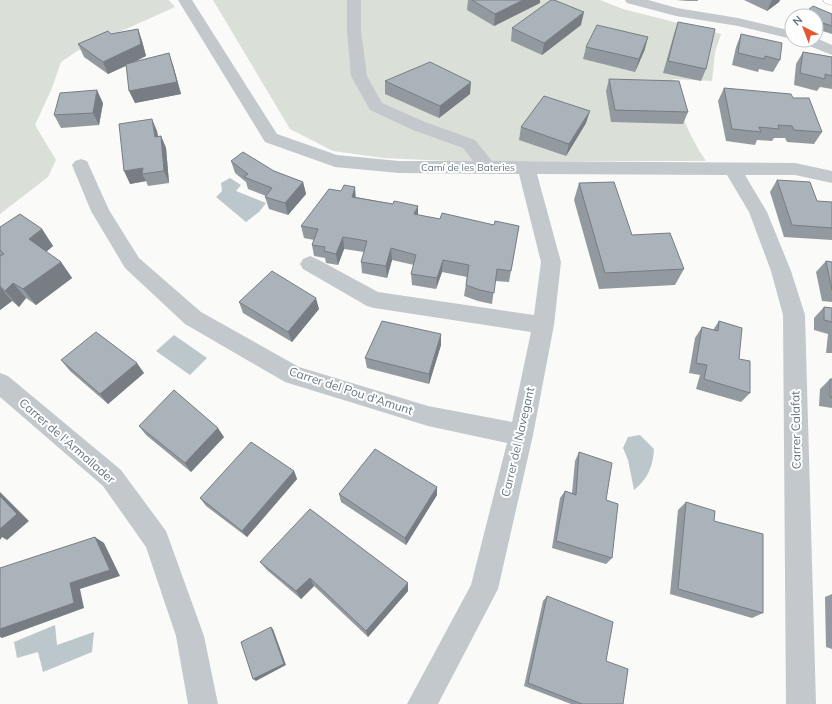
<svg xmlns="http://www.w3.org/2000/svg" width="832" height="704" font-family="Mulish,sans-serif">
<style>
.green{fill:#dadfd7}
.water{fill:#bbc7cb}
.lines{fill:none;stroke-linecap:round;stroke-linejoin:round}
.major-casing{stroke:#b5babe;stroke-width:1}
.minor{fill:#c3c8cc;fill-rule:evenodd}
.major{fill:#fff;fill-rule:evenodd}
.wall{fill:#929a9f}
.shaded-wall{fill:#777d82}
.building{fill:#aab3b9;stroke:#777d82}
.labels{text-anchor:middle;stroke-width:4;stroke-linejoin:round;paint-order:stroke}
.far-street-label{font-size:10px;fill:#657683;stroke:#fff}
.street-label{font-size:12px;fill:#657683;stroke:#fff}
</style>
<rect width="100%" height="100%" fill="#fafaf8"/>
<!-- green -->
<path class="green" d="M0,0H169L175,7L77,51L61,62L52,88L35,125L56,160L48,177L0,214Z
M213,0H600L623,9L721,34L715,52L712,81L673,79C679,110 688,135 706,161H449L383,158L333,151L290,129Z"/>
<!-- water -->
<path class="water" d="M230,178L241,185L236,191L266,203L259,212L246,222L216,197L222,191L221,183Z
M174,335L207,358L190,375L156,351Z
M640,435L654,449C653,466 648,479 634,490L628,460L623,448L628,437Z
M55,625L57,645L94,632L92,652L43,672L38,652L17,658L14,642Z"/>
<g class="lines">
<!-- major casing -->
<g class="major-casing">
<path id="major" d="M823,0H832V5L825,3Z"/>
</g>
<!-- minor -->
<path class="minor" d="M178,0H192L277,134L337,155L399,161H473L463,148L413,130L370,110L351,76L347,31V0H361V31L367,76L382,103L425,122L475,140L492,161L795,163L832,171V183L795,175H745L767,212L791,271L805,315L816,704H786L783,315L771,271L749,212L727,175L537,174L561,262L554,325L533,435L498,589L438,704H407L471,585L507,443L428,426L285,382L185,324L125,268L91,211L72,165L75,161L81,159L87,161L109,210L139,258L201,312L299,367L428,406L512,422L531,332L374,308L367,306L303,269L300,264L303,259L310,256L317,259L378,292L534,315L541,262L519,174L399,173L335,167L265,142Z
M625,0H648L677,8L738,18L792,31V39L738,26L676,16L627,3Z
M816,38L832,45V55L802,43L800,40H816Z
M0,373L8,376L121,470L166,531L204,636L218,704H188L176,636L146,547L103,486L0,397Z"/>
<!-- major -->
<use href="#major" class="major"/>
</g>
<!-- wall -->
<path class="wall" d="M468,0H540V3L494,26L467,10Z
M676,0H698V1H688Z
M744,0H780L779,2L767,11Z
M803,14H832V34L816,29V16H802Z
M678,22L706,69L701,81L663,73L674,34Z
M581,25L542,55L511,41L512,28Z
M138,29L142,41L146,56L135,62L173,65L181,94L135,103L126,66L108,74L84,57L78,44L111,34Z
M741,34L780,60L773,72L759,69L758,72L732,65L736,47Z
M586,47L645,49L635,72L583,59Z
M803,52L832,57V89L820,87L817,91L794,85L796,64Z
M609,79L688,112L683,124L611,122L606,91Z
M385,81L470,94L439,118L385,94Z
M724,88L793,98L822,132L814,144L787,142L785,138H774L772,141L757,140L755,145L726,141L718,101Z
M103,103L99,125L61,128L54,115Z
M586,123L566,156L519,140L521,127Z
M157,131L158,137L161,136L166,148L169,183L148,186L146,181L130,184Z
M231,161L274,171L303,182L306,194L288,215L269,209L265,197L266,196L248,189L246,182L235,173Z
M777,180L817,201L832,202V240L784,237L770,192Z
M579,183L632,235L684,269L675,285L599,289L574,200Z
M356,197L393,204L418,206V215L440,219L494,225L519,226L509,282L495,281L492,304L478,301L464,296L467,277L442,272L436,289L412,285L411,274L414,265L392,260L387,278L362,273L361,262L364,252L344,249L338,265L326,263L325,258L314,256L312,245L314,240L304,238L301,226Z
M0,227L42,229L53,246L46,252L61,262L72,278L36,305L26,298L19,307L12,301L0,310Z
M832,259V302L822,301L816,272L826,261L832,262Z
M239,302L319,309L292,342L243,313Z
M824,307L832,308V353H826L828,334L814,330V318Z
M719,321L739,359L750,393L741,402L696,389L700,375L689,373L695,338L702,327L713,330Z
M441,345L429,384L367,368L365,358Z
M61,360L144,373L108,404L70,371Z
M830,379H832V408L819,406L820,389Z
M139,426L224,437L191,472L146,435Z
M579,452L606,500L612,558L606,564L552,548L560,498L565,491L572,493L575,461Z
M294,471L297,479L247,537L206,506L200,498Z
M339,494L437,495L406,545L341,502Z
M686,502L714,521L763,613L752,618L670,594L678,510Z
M260,562L408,583V591L368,637L314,586L301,599L267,570Z
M832,594V649L826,647L825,597Z
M547,596L606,661L623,704H571L524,686L543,601Z"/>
<!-- shaded-wall -->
<path class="shaded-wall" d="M523,0H540V3L494,26L495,14Z
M772,0H780L779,2L767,11Z
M584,12L581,25L542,55L544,43Z
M138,29L142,41L146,56L108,74L103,62Z
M648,37L645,49L635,72L639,59Z
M169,53L173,65L181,94L135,103L129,91Z
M471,82L470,94L439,118L440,106Z
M97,90L103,103L99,125L93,113Z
M590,111L586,123L566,156L569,144Z
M152,119L157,131L160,150L155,137Z
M161,136L166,148L169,183L164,171Z
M143,168L142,174L146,181L130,184L124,171Z
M303,182L306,194L288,215L285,203Z
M355,187L356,200L352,197Z
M418,206V218L414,214Z
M42,229L53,246L41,256L29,239Z
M343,237L344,249L338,265L336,254Z
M391,248L392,260L387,278L386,266Z
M443,260L442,272L436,289L437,278Z
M61,262L72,278L36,305L23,289Z
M13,283L26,298L19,307L5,291Z
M0,287L12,301L0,310Z
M316,298L319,309L292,342L288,332Z
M441,334V345L429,384V374Z
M137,363L144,373L108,404L100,394Z
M218,428L224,437L191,472L185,463Z
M294,471L297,479L247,537L242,531Z
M437,487V495L406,545L405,538Z
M0,492L29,521L7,540L2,537L0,540Z
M95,537L104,543L120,576L80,589L84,608L2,638L0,637V629L70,583Z
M310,578L314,586L301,599L296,591Z
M408,583V591L368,637L366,631Z
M271,627L273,629L286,665L256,681L253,679Z"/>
<!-- building -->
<path class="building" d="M472,0H523L495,14Z
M551,0H554L584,12L544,43L512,28Z
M813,6L832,14V26L816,21V16H808L803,14Z
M678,22L715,29L706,69L668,61Z
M597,25L648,37L639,59L586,47Z
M138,29L141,44L103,62L78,44L108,31L111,34Z
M741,34L782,43L780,60L765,56L764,59L738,53Z
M803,52L832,57V76L825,74V79L800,73Z
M169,53L177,82L129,91L126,64Z
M430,62L471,82L440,106L385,81Z
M609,79L679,81L688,112L615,110Z
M724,88L791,94L793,98H809L822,132L794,130L792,126L778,125L779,129L759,127L761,132L732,129Z
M97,90L93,113L54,115L60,93Z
M544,96L590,111L569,144L521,127Z
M152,119L155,137L161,136L164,171L142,174L143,168L124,171L119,124Z
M243,152L274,171L303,182L285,203L265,197L272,188L244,177L248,174L231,161Z
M777,180L810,182L817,201L832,202V228L792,225Z
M614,182L632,235L670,233L684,269L605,273L579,183Z
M344,185L355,187L352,197L393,204L394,201L418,206L414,214L440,219L442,213L494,225L495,221L519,226L511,271L497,269L494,293L480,290L466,285L469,265L443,260L437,278L411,274L416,255L391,248L386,266L361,262L367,241L343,237L336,254L324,251L325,247L312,245L318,229L301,226L329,189L341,191Z
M20,214L42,229L29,239L61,262L23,289L13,283L5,291L0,286V256L4,254L0,250V227Z
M826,261L832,262V290Z
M272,271L316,298L288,332L239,302Z
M824,307L832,308V322L824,320Z
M382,321L441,334L429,374L365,358Z
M719,321L742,328L739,359L750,361V393L704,379L707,365L696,363L702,327L718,331Z
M96,332L137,363L100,394L61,360Z
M830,379H832V397H830Z
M174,390L218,428L185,463L139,426Z
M251,442L294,471L242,531L200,498Z
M375,449L437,487L405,538L339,494Z
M579,452L612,463L606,500L618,504L612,558L556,541L565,491L576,495Z
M0,496L17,514L0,529Z
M686,502L715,511L714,521L763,534V613L678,589Z
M310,509L408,583L366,631L310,578L296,591L260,562Z
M95,537L110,570L70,583L74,603L0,629V568Z
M547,596L613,622L606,661L628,669L623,704H582L528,683Z
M271,627L284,664L253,679L241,642Z"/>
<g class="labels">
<!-- far-street labels -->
<g class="far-street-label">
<text x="468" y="171">Camí de les Bateries</text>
</g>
<!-- street labels -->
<g class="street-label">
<text transform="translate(351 391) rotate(18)" y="4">Carrer del Pou d'Amunt</text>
<text transform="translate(796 430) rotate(-91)" y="4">Carrer Calafat</text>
<text transform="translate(67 441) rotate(41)" y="4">Carrer de l'Armallader</text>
<text transform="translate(518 442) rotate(-77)" y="4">Carrer del Navegant</text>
</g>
</g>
<!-- north arrow -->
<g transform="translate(804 28) rotate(318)"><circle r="19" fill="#ffffff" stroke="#c1c8cd"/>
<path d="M0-3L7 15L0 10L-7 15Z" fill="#e4572e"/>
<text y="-6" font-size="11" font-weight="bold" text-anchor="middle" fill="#657683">N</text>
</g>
</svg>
